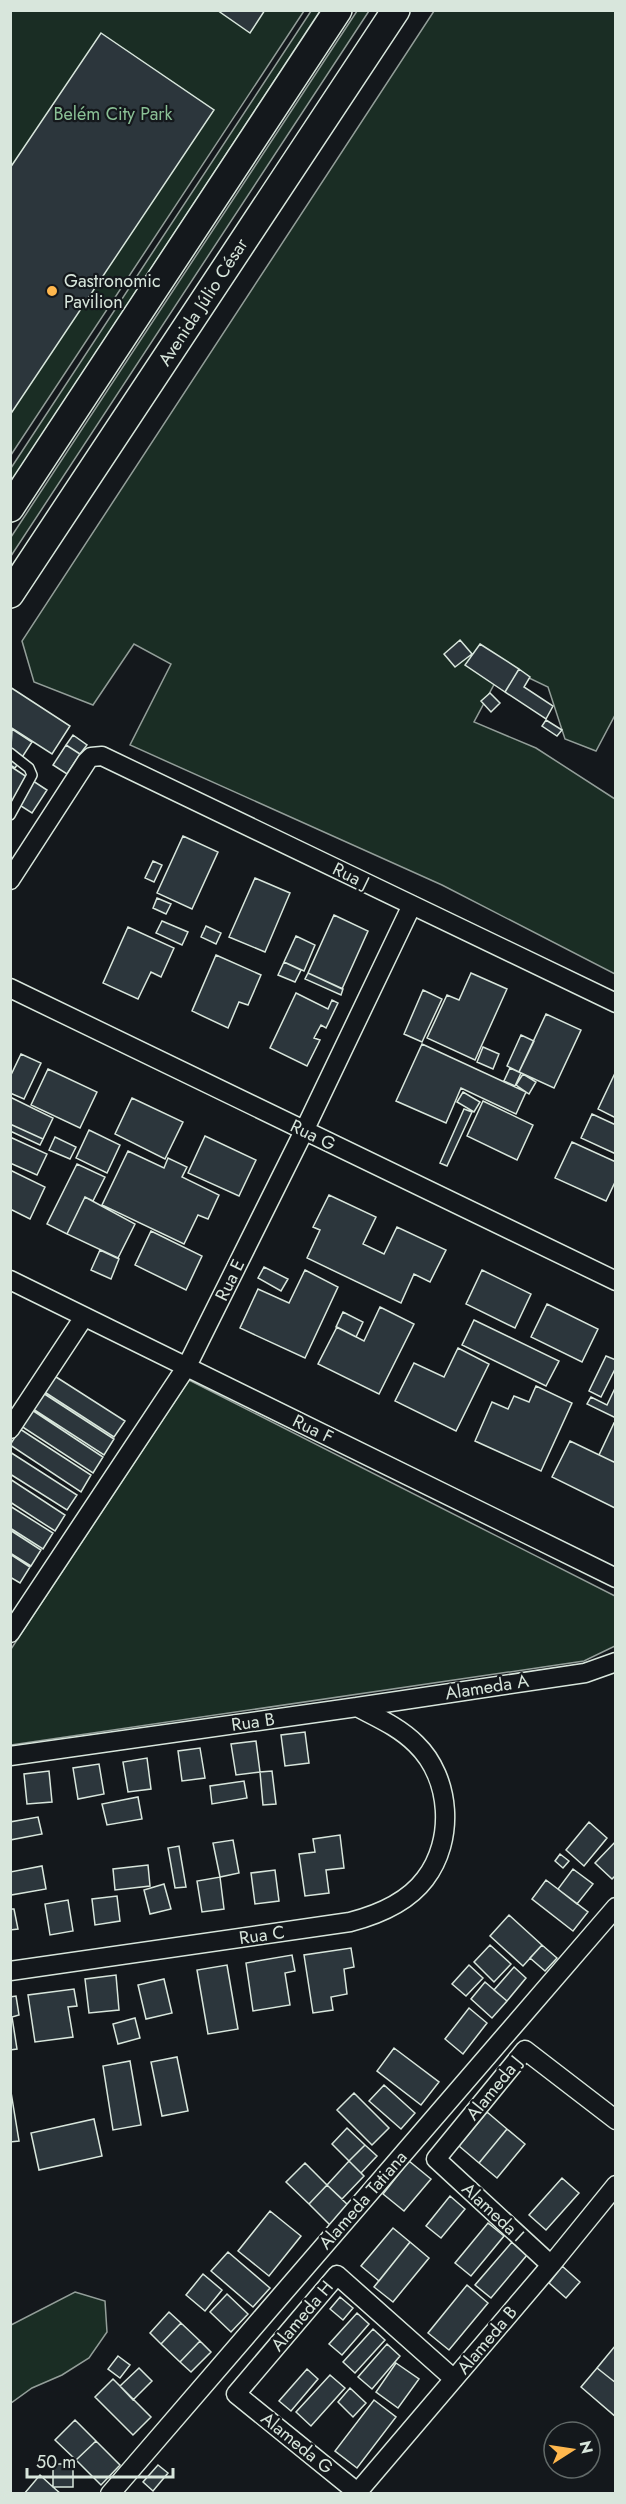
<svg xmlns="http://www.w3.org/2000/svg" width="626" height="2504" font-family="Jost,sans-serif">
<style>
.green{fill:#1a2d24;stroke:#939e99;stroke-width:1.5}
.building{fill:#2c363c;stroke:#d8e6dc;stroke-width:1.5}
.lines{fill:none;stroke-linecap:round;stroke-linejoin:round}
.lane-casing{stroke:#d8e6dc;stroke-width:12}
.street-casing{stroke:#d8e6dc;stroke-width:21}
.primary-casing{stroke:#d8e6dc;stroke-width:30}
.lane{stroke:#14181c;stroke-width:9}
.street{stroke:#14181c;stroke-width:18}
.primary{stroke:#14181c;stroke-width:27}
.poi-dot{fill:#ffb74d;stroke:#14181c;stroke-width:2}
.labels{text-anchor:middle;stroke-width:4.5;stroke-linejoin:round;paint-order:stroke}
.park-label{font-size:18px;fill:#8ac095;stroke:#14181c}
.poi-label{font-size:18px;fill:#d8e6dc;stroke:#14181c;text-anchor:start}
.street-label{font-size:18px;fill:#d8e6dc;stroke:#14181c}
</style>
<rect width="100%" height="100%" fill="#14181c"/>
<!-- green -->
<path class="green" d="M11,11H304L11,455Z
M311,11H320L11,482V468Z
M357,11H369L11,556V537Z
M434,11H615V715L596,751L565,739L548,687L504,666L474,722L536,748L615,799V974L442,885L130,745L171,664L134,644L93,705L34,682L22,641Z
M189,1380L615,1596V1646L584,1661L11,1745V1649Z
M75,2292L105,2301L107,2332L89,2358L62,2375L32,2388L11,2403V2325Z"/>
<!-- building -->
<path class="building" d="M217,10H265L250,33Z
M101,33L214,110L10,415V168Z
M460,640L472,654L455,667L444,654Z
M480,644L519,669L505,692L465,665Z
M519,669L530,677L524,687L553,706L546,719L505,692Z
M10,687L70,726L52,754L10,727Z
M490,693L500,703L491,712L481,701Z
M546,720L562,730L557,736L542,726Z
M12,729L32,742L15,768L10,765Z
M73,735L87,745L80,754L66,745Z
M66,745L80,754L67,774L53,765Z
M10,766L47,790L32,813L10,799Z
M183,836L218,852L192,909L157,893Z
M153,861L162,865L154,882L145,878Z
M255,878L290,893L265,952L229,937Z
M157,898L171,904L166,914L153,908Z
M334,915L368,931L342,989L308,973Z
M162,921L188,932L182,945L156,933Z
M206,926L221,933L216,944L201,937Z
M128,927L174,948L161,977L151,972L138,999L103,983Z
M296,936L315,945L304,971L284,962Z
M216,955L261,975L248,1005L239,1002L228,1028L192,1011Z
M284,962L301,970L295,982L278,975Z
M308,973L343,989L341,995L305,979Z
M471,973L507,989L475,1060L427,1038L447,995L459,1000Z
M423,990L442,999L422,1042L404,1034Z
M296,993L328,1009L332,1000L338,1003L326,1028L321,1025L314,1038L320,1040L307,1066L270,1048Z
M546,1014L581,1030L554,1088L519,1072Z
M521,1035L534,1041L519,1072L507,1066Z
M422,1044L526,1092L516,1114L461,1088L446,1123L396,1101Z
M483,1047L499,1054L493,1069L477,1062Z
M21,1054L41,1063L24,1099L10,1093V1077Z
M510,1068L521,1073L515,1086L504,1081Z
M48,1069L97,1092L80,1128L31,1105Z
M616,1071V1118L598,1109Z
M523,1074L536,1082L529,1094L516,1085Z
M463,1092L480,1102L474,1112L457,1102Z
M10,1097L53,1118L43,1139L10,1124Z
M132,1098L183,1122L165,1159L115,1134Z
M483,1101L533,1125L517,1160L467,1136Z
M464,1109L472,1112L447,1166L440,1163Z
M592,1114L616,1125V1154L581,1138Z
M10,1124L43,1139L40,1145L10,1131Z
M89,1130L120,1145L107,1173L76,1158Z
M205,1136L256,1160L239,1196L188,1173Z
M10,1137L47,1154L37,1175L10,1163Z
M55,1137L76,1147L70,1159L49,1150Z
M572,1142L616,1162V1180L606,1201L555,1178Z
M128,1151L164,1168L168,1158L187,1167L182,1177L219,1195L208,1219L198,1215L184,1244L102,1205Z
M77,1164L105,1177L93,1201L85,1197L67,1234L47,1224Z
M10,1170L45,1187L30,1219L10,1209Z
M329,1195L376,1217L363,1244L384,1254L397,1227L446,1250L430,1282L414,1274L401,1303L307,1258L320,1230L313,1227Z
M85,1197L135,1224L118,1258L67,1234Z
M151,1231L202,1256L186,1290L135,1265Z
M100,1250L119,1259L111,1279L91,1270Z
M264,1267L288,1279L281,1291L258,1278Z
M305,1270L338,1287L305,1358L240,1328L258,1289L289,1303Z
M482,1270L531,1294L515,1328L466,1304Z
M547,1304L598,1329L582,1362L531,1337Z
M380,1307L414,1324L379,1394L318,1364L337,1327L364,1341Z
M343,1312L363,1322L356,1337L336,1327Z
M474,1320L559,1361L546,1386L462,1345Z
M458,1348L489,1364L456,1431L395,1401L414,1363L444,1377Z
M606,1356L616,1360V1367L601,1397L589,1391Z
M53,1375L125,1421L114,1437L43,1391Z
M536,1386L572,1403L541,1471L475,1441L492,1402L508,1409L514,1396L529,1402Z
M616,1386V1418L587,1404L591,1397L607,1405Z
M43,1393L114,1439L104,1455L33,1409Z
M32,1410L103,1457L93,1473L21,1426Z
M614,1423L616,1424V1463L599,1455Z
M20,1429L91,1475L81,1492L10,1445Z
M570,1441L616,1463L615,1508L552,1477Z
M10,1452L77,1495L67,1510L10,1474Z
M10,1479L65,1515L55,1531L10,1502Z
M10,1506L53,1533L43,1549L10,1528Z
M10,1530L41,1550L31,1566L10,1553Z
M10,1554L30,1567L20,1583L10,1577Z
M305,1732L309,1763L285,1766L281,1735Z
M256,1741L260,1772L236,1775L231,1744Z
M200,1748L205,1778L182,1781L178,1751Z
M147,1758L151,1789L128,1792L123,1762Z
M99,1764L104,1794L78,1799L73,1768Z
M49,1771L52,1802L27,1804L24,1774Z
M272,1771L276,1804L263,1805L260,1772Z
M244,1781L247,1798L212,1804L210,1786Z
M138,1797L142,1819L107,1825L102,1804Z
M38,1817L42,1834L10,1840V1822Z
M589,1822L607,1838L584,1866L566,1850Z
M340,1835L344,1868L326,1870L329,1893L305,1896L299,1854L315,1852L313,1839Z
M233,1840L239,1873L220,1877L213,1843Z
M616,1841V1875L612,1879L595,1863Z
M179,1846L186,1887L175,1888L168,1848Z
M560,1854L569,1861L563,1868L555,1861Z
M148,1865L150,1886L115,1890L113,1869Z
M42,1866L46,1889L11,1895L10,1872Z
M573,1869L593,1884L577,1904L558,1889Z
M275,1870L279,1901L255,1904L251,1873Z
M220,1877L224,1909L202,1912L197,1881Z
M546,1880L588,1912L573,1931L532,1899Z
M164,1884L171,1909L150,1914L144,1890Z
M117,1896L120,1921L95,1925L92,1899Z
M68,1900L73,1931L50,1935L45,1904Z
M10,1909H14L18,1929L10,1930Z
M509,1915L542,1945L523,1966L490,1936Z
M490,1945L511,1964L494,1982L474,1962Z
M542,1945L557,1958L545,1971L530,1958Z
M351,1948L354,1967L344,1969L347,1994L331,1997L333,2010L313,2013L304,1955Z
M292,1955L295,1971L285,1973L290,2005L253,2011L246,1963Z
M227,1965L238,2029L208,2034L197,1970Z
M469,1965L483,1978L466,1996L452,1984Z
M514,1967L526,1978L507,2001L494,1990Z
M116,1975L119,2010L89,2013L85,1979Z
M164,1979L172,2013L146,2019L138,1985Z
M485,1982L507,2001L492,2018L471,1999Z
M74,1989L77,2006L68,2007L73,2037L35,2042L28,1995Z
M16,1996L19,2015L12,2017L17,2049L10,2050V1997Z
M469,2008L487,2023L463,2054L445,2039Z
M135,2018L140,2038L118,2044L113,2024Z
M394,2048L439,2082L421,2105L377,2071Z
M177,2057L188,2111L162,2116L151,2062Z
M130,2061L141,2125L113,2130L103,2066Z
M384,2085L415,2113L401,2129L369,2101Z
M10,2086L19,2141L10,2142Z
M354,2093L389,2128L372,2145L337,2110Z
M487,2112L507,2129L479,2163L459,2146Z
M94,2119L102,2156L39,2170L31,2133Z
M347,2128L365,2145L349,2161L332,2144Z
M507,2129L525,2144L497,2178L479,2163Z
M365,2145L377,2156L361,2173L349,2161Z
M349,2161L364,2176L342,2199L327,2185Z
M409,2161L431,2179L404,2211L383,2194Z
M305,2163L327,2185L309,2204L286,2182Z
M562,2178L579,2193L546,2230L529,2215Z
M327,2185L349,2206L330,2225L309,2204Z
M450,2196L465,2209L441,2238L426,2226Z
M270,2211L301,2236L269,2276L238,2251Z
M488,2223L504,2236L471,2276L455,2263Z
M393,2228L410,2242L379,2281L361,2266Z
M410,2242L429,2258L393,2302L374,2287Z
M512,2242L527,2255L491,2298L475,2285Z
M228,2252L270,2288L253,2307L211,2271Z
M562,2266L580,2282L566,2298L549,2283Z
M203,2274L222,2290L205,2311L186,2295Z
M467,2285L488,2303L449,2350L428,2333Z
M227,2294L248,2314L231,2332L210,2312Z
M340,2297L353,2308L343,2320L330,2309Z
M169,2312L181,2323L161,2344L150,2333Z
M357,2313L369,2324L342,2355L329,2344Z
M181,2323L200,2341L180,2362L161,2344Z
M373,2329L385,2340L355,2373L343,2362Z
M200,2341L211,2352L191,2372L180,2362Z
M387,2344L400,2356L372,2389L358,2377Z
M615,2346L616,2347V2383L597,2368Z
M118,2356L130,2365L120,2378L108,2369Z
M396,2363L419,2379L398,2408L376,2392Z
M139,2368L152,2381L133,2400L120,2386Z
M597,2368L616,2383V2417L581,2387Z
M307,2369L318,2379L291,2411L279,2401Z
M330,2375L345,2388L311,2426L296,2412Z
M113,2379L151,2417L133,2435L95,2397Z
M350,2388L366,2403L353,2417L338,2402Z
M374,2400L396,2417L357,2468L335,2451Z
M75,2420L96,2441L76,2460L55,2440Z
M96,2441L120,2465L101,2485L76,2460Z
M53,2464H73V2487H53Z
M158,2465L168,2473L153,2491L143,2482Z
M40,2475L53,2487L61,2494H24Z"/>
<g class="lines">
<!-- lane casing -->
<g class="lane-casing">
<path id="lane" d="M10,753L29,768L32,775L10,815"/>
</g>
<!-- street casing -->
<g class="street-casing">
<path id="street" d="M10,880L87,761L91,757L102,756L616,1003
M10,988L616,1281
M10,1280L616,1578
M10,1429L84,1317
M10,1633L187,1366L304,1131L412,905
M357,1707L585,1673L616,1662
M10,1756L357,1707C378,1718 399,1727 416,1744C451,1778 455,1840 425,1879C407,1903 377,1915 350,1922L10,1971
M551,2265L436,2159L525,2050L616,2120
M357,2492L236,2394L337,2275L454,2379
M110,2494L616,1907
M356,2494L551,2265L616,2185"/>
</g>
<!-- primary casing -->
<g class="primary-casing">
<path id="primary" d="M10,508L338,10
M10,594L396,10"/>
</g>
<!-- lane -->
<use href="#lane" class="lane"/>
<!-- street -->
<use href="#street" class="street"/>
<!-- primary -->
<use href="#primary" class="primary"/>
</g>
<!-- markers -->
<circle class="poi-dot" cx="52" cy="291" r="6"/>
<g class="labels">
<!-- park labels -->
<g class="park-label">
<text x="113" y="120">Belém City Park</text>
</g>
<!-- poi labels -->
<g class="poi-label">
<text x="64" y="287">Gastronomic<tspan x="64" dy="21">Pavilion</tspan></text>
</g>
<!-- street labels -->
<g class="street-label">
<text transform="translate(203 302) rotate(-57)" y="6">Avenida Júlio César</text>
<text transform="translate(351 876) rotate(26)" y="6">Rua J</text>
<text transform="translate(313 1135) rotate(26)" y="6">Rua G</text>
<text transform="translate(230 1280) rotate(-64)" y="6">Rua E</text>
<text transform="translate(313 1429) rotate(26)" y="6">Rua F</text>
<text transform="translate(487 1687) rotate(-9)" y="6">Alameda A</text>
<text transform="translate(253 1722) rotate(-8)" y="6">Rua B</text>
<text transform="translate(262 1935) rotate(-8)" y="6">Rua C</text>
<text transform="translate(494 2088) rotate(-51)" y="6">Alameda J</text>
<text transform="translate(363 2200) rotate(-49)" y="6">Alameda Tatiana</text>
<text transform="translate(493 2212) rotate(43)" y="6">Alameda I</text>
<text transform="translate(302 2316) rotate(-50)" y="6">Alameda H</text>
<text transform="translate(487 2340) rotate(-50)" y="6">Alameda B</text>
<text transform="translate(297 2443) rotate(39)" y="6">Alameda G</text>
</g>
</g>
<!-- border -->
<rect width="626" height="2504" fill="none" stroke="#d8e6dc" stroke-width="24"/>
<!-- north arrow -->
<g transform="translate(572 2450) rotate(78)"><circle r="28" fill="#14181c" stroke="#626a69" stroke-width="1.5"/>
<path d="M0-4.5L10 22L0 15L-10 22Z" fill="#ffb74d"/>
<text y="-9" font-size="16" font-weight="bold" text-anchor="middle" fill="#d8e6dc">N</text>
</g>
<!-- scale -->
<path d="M27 2468v9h146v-9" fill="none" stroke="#d8e6dc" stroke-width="3"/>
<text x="36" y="2468" font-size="18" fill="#d8e6dc" stroke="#14181c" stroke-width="4.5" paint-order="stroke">50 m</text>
</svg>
